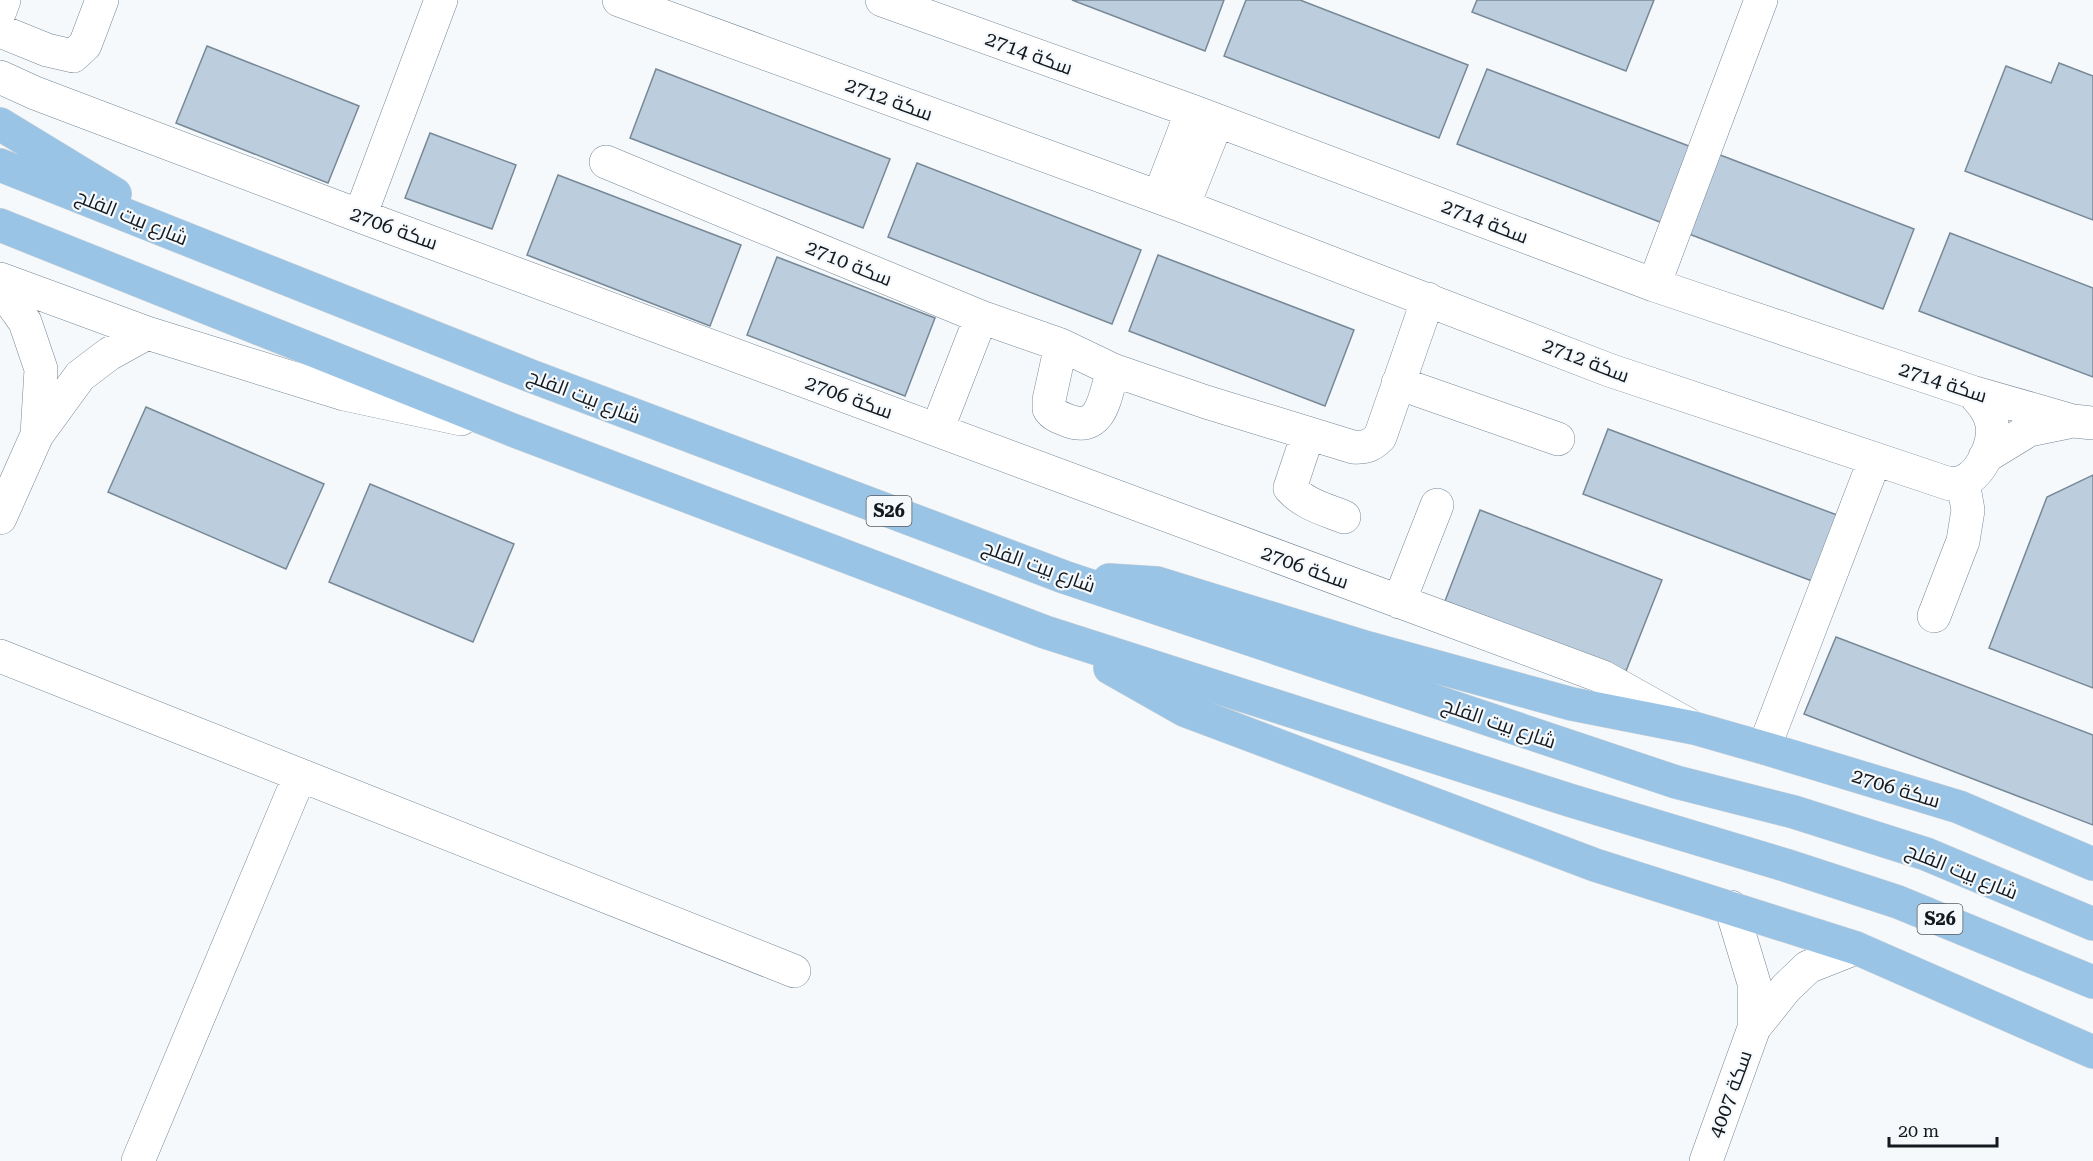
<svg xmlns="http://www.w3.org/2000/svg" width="2093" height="1161" font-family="'Roboto Serif',Cairo,serif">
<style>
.building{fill:#bccede;stroke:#778897;stroke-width:1.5}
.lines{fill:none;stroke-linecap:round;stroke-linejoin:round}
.minor-casing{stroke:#768796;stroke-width:34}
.major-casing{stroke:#d5d6d7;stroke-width:34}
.minor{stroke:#fff;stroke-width:33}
.major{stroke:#9ac4e6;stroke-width:33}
.labels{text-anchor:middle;stroke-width:4.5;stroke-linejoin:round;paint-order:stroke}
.shield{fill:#f5f9fc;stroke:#575c61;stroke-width:1.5}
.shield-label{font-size:18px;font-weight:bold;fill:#13191f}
.street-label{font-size:20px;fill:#13191f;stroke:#f5f9fc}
</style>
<rect width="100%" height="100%" fill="#f5f9fc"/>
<!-- building -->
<path class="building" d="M1072,0H1224L1205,51Z
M1246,0H1300L1468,65L1439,138L1224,56Z
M1477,0H1654L1626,71L1472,12Z
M207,46L359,106L328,183L176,123Z
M2059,63L2093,76V220L1965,171L2006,66L2051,83Z
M656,69L890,159L863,228L630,138Z
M1487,69L1694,148L1665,224L1457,144Z
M430,133L516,165L492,229L405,198Z
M1715,153L1914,229L1883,309L1684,232Z
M917,163L1141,250L1112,324L888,237Z
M558,175L741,245L710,326L527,255Z
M1950,233L2093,288V377L1919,311Z
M1158,255L1354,330L1325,406L1129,331Z
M777,257L935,318L905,396L747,335Z
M146,407L324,484L286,569L108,492Z
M1608,429L1837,515L1812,581L1583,494Z
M2093,475V688L1989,648L2047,497Z
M370,484L514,544L473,642L329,582Z
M1480,510L1662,580L1626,671L1445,601Z
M1836,637L2093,735V825L1804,714Z"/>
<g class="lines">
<!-- minor casing -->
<g class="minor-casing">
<path id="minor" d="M619,0L1183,206L1609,370L1950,484C1954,483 1960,483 1964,481C1982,473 1995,443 1992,424C1989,410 1981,402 1972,392
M882,0L1192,111L1654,285L1972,392L2073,421L2093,423
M0,11L4,0
M0,31L47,50L73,56L85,45L102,0
M0,77L35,93L360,216L1603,677L1687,724
M606,162L981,317L937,430
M1159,197L1192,111
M1183,206L1217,121
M360,216L441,0
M0,279L147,333L344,394L461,419
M1654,285L1761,0
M0,287L25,322L41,369L37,435
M981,317L1061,345L1113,370L1206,402L1353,447C1365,448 1371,446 1380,437L1428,299
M1061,345L1049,400V409C1054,416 1061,418 1069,421C1103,433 1105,394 1113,370
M1398,383L1558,439
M1308,434L1290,488C1304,504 1324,509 1344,517
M1985,457L2029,430L2068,422
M0,518L37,435L80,376L109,354L147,333
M1399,602L1437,505
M1934,616L1963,541L1968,510L1963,482
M0,656L794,971
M1764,748L1875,459
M1754,1028L1786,988L1808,967L1856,948
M138,1161L300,775
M1706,1161L1754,1028V983L1731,907"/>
</g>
<!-- major casing -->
<g class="major-casing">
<path id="major" d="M0,124L115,194
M0,165L531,376L1064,577L1676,782L1794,812L1926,854L2093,924
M0,225L510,429L1045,632L1569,800L1785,865L1898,902L2093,982
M1109,580L1157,583L1368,648L1572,704L1694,728L1764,748L1959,807L2093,864
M1110,668L1184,710L1595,865L1856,948L2093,1052"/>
</g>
<!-- minor -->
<use href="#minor" class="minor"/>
<!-- major -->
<use href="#major" class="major"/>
</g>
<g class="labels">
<!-- shield labels -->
<g class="shield">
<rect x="866.5" y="496" width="45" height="30" rx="4.5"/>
<rect x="1917.5" y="904" width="45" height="30" rx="4.5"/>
</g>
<g class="shield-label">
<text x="889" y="517">S26</text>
<text x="1940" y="925">S26</text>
</g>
<!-- street labels -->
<g class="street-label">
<text transform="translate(1029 53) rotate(20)" y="7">سكة 2714</text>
<text transform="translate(889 99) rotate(20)" y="7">سكة 2712</text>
<text transform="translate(132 217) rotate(22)" y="7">شارع بيت الفلج</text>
<text transform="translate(1485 221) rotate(21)" y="7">سكة 2714</text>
<text transform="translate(394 228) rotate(20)" y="7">سكة 2706</text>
<text transform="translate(849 263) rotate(22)" y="7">سكة 2710</text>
<text transform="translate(1586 360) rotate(21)" y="7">سكة 2712</text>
<text transform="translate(1943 382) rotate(18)" y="7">سكة 2714</text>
<text transform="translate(584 396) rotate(21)" y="7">شارع بيت الفلج</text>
<text transform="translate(849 397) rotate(20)" y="7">سكة 2706</text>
<text transform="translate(1039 566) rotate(20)" y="7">شارع بيت الفلج</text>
<text transform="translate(1305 567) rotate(20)" y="7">سكة 2706</text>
<text transform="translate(1499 723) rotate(19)" y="7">شارع بيت الفلج</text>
<text transform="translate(1896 788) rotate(17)" y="7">سكة 2706</text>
<text transform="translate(1962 871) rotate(22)" y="7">شارع بيت الفلج</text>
<text transform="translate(1730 1094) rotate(-70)" y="7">سكة 4007</text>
</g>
</g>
<!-- scale -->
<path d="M1889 1137v9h108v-9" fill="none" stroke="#13191f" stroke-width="3"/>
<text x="1898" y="1137" font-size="18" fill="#13191f" stroke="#f5f9fc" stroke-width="4.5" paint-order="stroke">20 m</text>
</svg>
